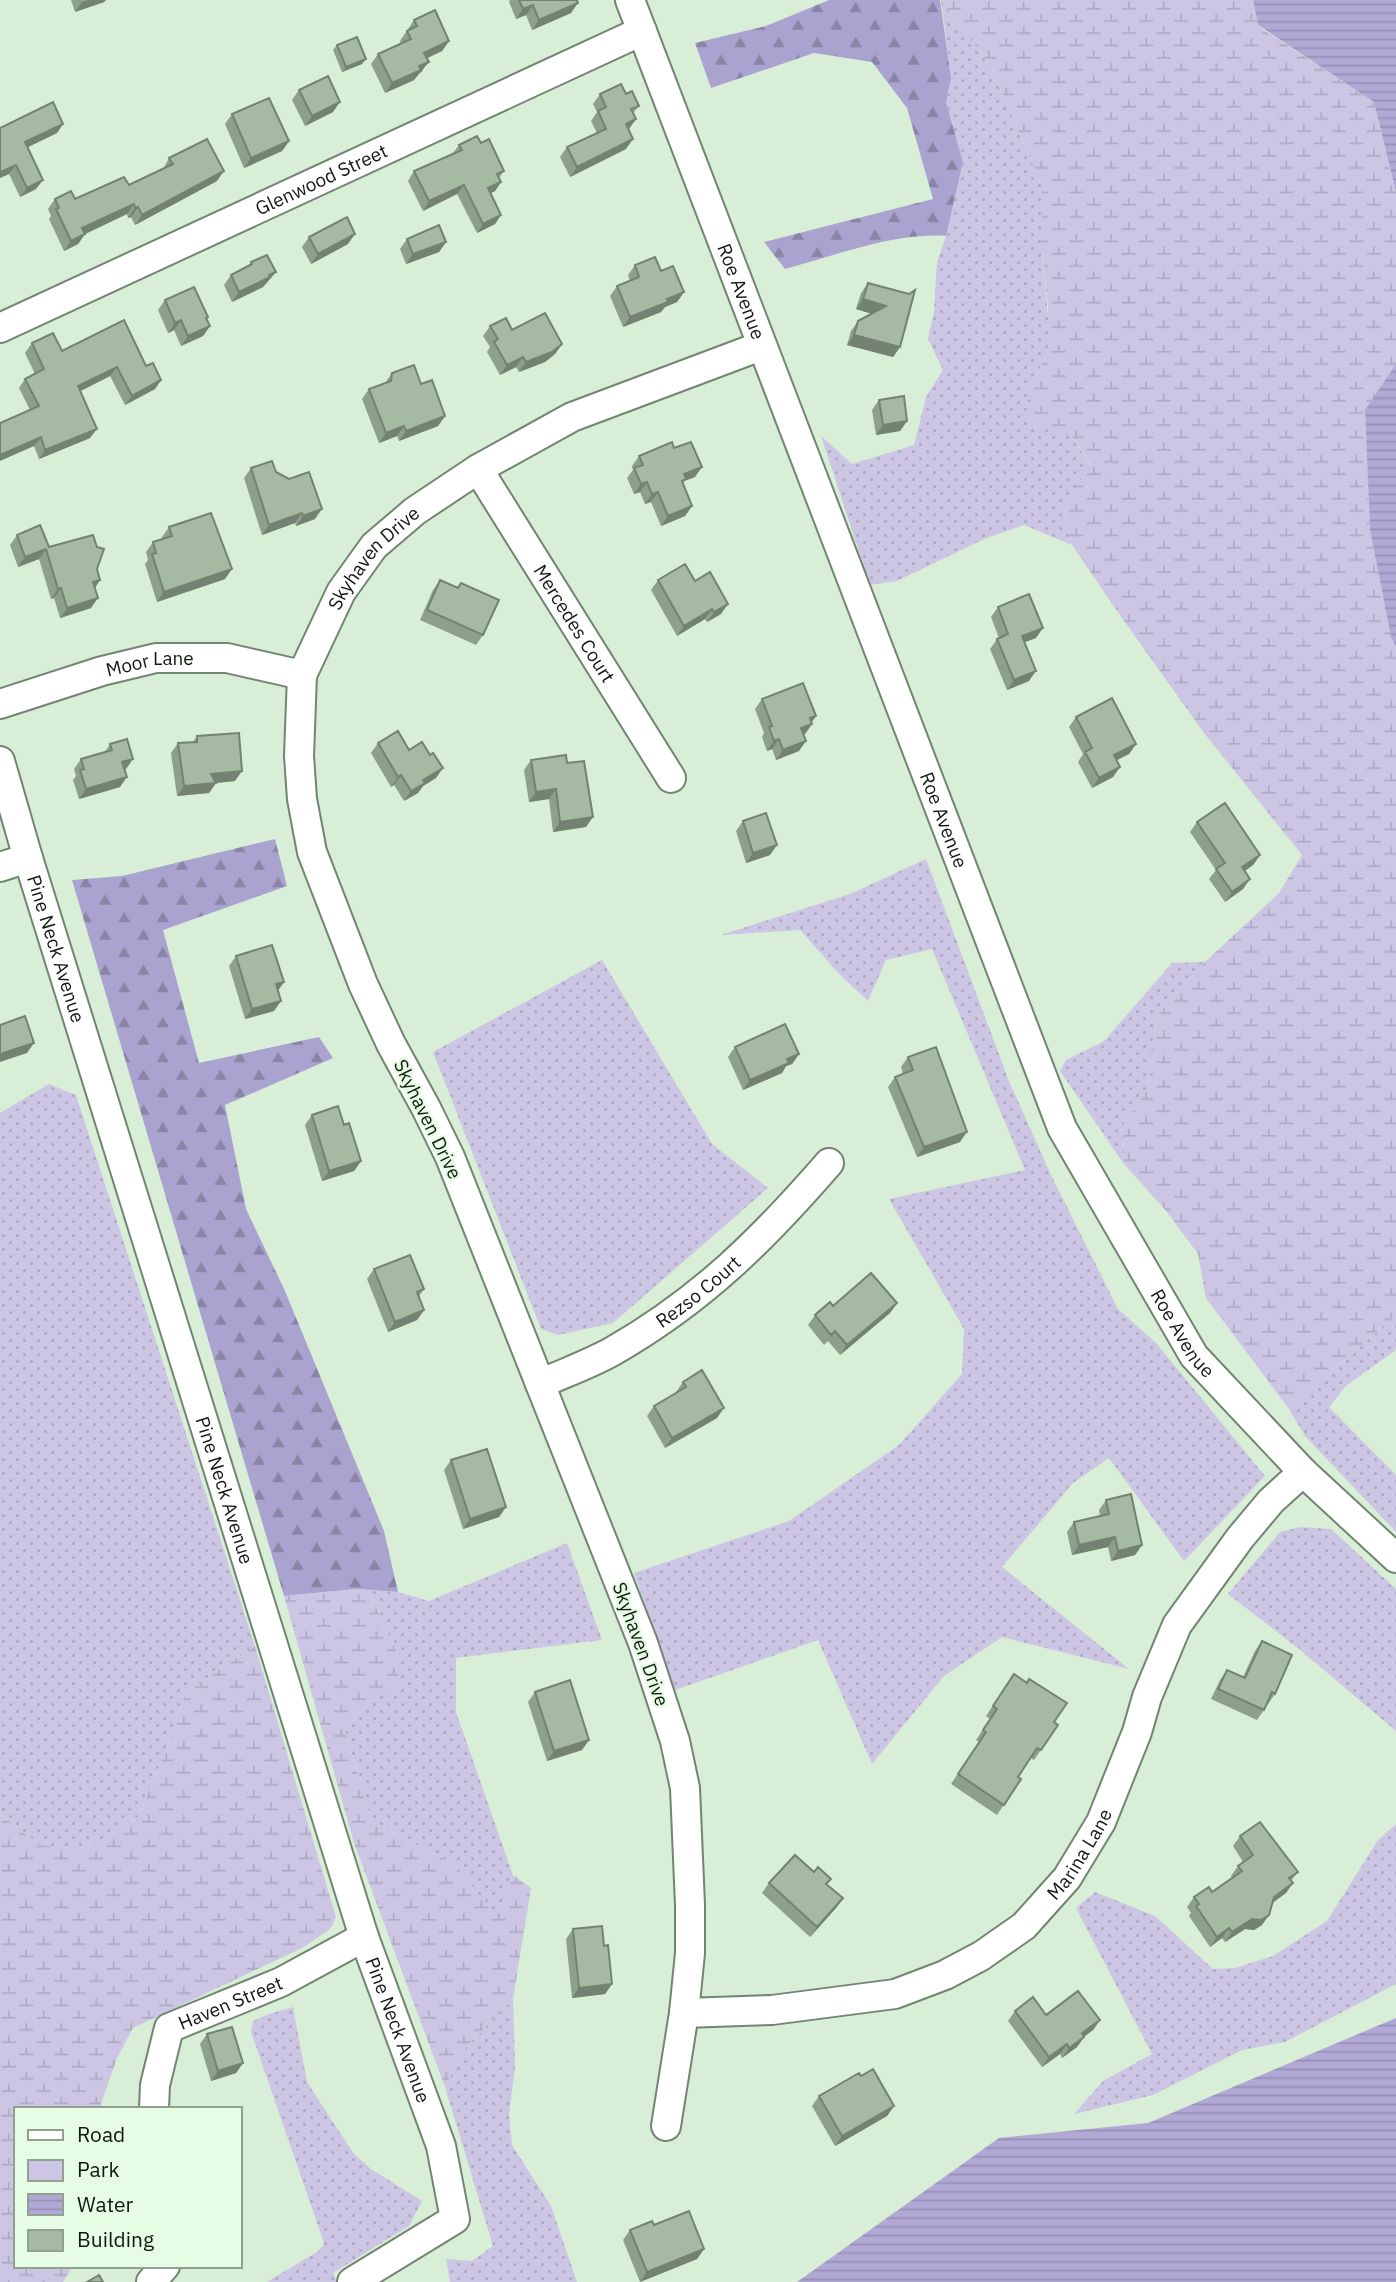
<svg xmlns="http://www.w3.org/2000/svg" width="1396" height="2282" font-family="'IBM Plex Sans',sans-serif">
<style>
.green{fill:url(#green-dots)}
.forest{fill:url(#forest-firs)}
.wetland{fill:url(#wetland-marsh)}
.water{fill:url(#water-rules)}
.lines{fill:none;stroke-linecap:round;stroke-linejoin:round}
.minor-casing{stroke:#718570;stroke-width:32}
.minor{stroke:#fff;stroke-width:28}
.wall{fill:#8e9f8c}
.shaded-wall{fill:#748272}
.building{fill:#a5b9a3;stroke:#748272;stroke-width:2}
.labels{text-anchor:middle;stroke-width:5;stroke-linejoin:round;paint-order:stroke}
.street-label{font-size:19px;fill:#121911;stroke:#e6fce4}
</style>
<defs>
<pattern id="green-dots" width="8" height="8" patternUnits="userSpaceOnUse" patternTransform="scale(1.75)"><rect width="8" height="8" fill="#ccc6e4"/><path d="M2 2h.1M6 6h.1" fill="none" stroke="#aeaac3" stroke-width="1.8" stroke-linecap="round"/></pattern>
<pattern id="forest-firs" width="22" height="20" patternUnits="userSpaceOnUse" patternTransform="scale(1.75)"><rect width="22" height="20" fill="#aba3cf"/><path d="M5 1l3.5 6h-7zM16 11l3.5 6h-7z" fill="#8a84a7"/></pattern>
<pattern id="wetland-marsh" width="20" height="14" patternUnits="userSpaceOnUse" patternTransform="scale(1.75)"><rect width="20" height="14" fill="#ccc6e4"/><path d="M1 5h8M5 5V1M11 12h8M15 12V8" fill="none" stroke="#aeaac3"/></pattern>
<pattern id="water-rules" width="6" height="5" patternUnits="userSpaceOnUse" patternTransform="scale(1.75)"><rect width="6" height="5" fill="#b1a8d5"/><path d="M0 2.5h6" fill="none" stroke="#9790b6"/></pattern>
</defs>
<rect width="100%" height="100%" fill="#d9eed7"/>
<!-- green -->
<path class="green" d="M941,0L992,69L1042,186V252L1048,315V351L1029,390L1071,435L1091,466L1063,505L1072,545L1024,525L984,539L897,581L870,585L821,436L852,464L914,445L926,397L943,370L928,339L934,312L937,262L946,236L963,162L946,102L951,78Z
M926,859L1009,1081L1051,1175L1118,1309L1156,1343L1265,1476L1184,1561L1109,1458L1073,1483L1002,1567L1129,1669L1002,1637L944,1676L872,1764L818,1640L675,1690L634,1573L789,1521L899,1445L962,1374L964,1329L889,1199L1025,1170L932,949L886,960L868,1001L841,976L800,930L721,935L850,894Z
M602,960L712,1144L768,1188L613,1323L558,1335L541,1329L433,1052Z
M1205,962L1159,1013L1152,1047L1148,1088L1123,1125L1124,1164L1060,1071L1066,1060L1104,1041L1172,963Z
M49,1084L76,1095L255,1646L186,1692L169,1744L138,1817L85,1850L40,1845L0,1814V1113Z
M1396,1315V1350L1347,1385L1329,1407L1396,1475V1532L1305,1436L1289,1409Z
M1300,1527L1331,1529L1396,1589V1731L1299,1649L1228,1594L1280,1532Z
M567,1543L602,1640L456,1658V1712L513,1875L497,1919L456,1865L371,1821L345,1730L370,1701L397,1653L368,1590L398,1592L429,1601Z
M1396,1824V1984L1285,2042L1242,2050L1153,2095L1074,2114L1103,2081L1152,2054L1076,1908L1095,1892L1155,1916L1213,1969L1235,1968L1273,1956L1327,1921L1378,1840Z
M513,1999L515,2067L509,2115L512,2145L551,2206L577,2282H450L446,2259L472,2261L493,2246L445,2087L465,2048Z
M293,2007L307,2082L329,2116L354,2154L371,2169L422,2201L409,2226L333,2273L337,2282H267L320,2250L324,2243L251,2032L253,2021L269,2014Z"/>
<!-- forest -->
<path class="forest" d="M829,0H940L951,78L946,102L963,162L946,236C895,232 834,256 785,269L764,242L933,199L907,108L872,62L814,53L711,88L695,43L766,26Z
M275,839L287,886L163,930L199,1063L319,1037L333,1058L225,1105L246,1209L285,1291L384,1531L398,1592L357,1589L284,1596L72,880L122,876Z"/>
<!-- wetland -->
<path class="wetland" d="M941,0H1253L1258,26L1374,102L1396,192V364L1365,411L1370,530L1391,637L1396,647V1315L1289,1409L1206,1298L1198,1254L1167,1212L1124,1164L1123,1125L1148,1088L1152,1047L1159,1013L1205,962L1279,893L1302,855L1204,733L1117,611L1072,545L1063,505L1091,465L1071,435L1025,422L1029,390L1048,351V306L1042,252V186L992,69Z
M357,1589L368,1590L397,1653L399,1686L370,1701L345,1730L371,1821L456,1865L497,1918L513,1875L531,1888L513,1999L465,2048L445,2087L354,1843L284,1596Z
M255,1646L336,1917L330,1929L304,1947L133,2028L117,2058L101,2104L102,2109H16V2266H73L63,2282H0V1814L40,1845L85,1850L138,1817L169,1744L186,1692Z"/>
<!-- water -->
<path class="water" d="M1253,0H1396V192L1374,102L1258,25Z
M1396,364V647L1391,637L1370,530L1365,410Z
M1396,2018V2282H797L999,2138L1148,2123Z"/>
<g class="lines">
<!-- minor casing -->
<g class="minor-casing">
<g id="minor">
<path id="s1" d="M630,0L1062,1128L1194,1356L1303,1472L1396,1558"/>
<path id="s2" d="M0,328L642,31"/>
<path id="s3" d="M478,469L671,778"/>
<path id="s4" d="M0,704L102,671L156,658H227L302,675"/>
<path id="s5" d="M0,761L28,858L364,1937L441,2146L455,2219L352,2282"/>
<path d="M0,867L28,858"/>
<path id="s6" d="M540,1384C564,1373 590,1364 613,1351C702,1300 763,1239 829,1163"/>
<path id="s7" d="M684,2013L772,2010L895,1994L945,1975L981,1956L1024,1926L1067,1878L1101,1822L1137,1732L1147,1697L1177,1625L1240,1538L1271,1501L1303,1472"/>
<path id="s8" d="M154,2109L155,2085L169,2028L281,1982L364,1937"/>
<path id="s9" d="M666,2126L684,2013L690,1953V1905L685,1788L675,1741L643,1643L450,1157L426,1108L391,1044L363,984L312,852L302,799L299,756L302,675L341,592L374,546L415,511L478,469L572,417L761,346"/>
<path d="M151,2282L165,2266"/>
</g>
</g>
<!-- minor -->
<use href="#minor" class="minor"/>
</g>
<!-- wall -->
<path class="wall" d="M71,0H106L104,2L75,12Z
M510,0H577L571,13L532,30L526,15L516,19L509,2Z
M414,20L449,41L442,51L427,58L422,72L419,73L414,80L385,93L371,64L378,54L401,43L400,41Z
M337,45L362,64L342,72L333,50Z
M299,90L333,112L305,126L292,100Z
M600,94H626L639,106L633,113L636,119L628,129L626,149L570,177L560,157L567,147L597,133L591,121L597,112L593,104Z
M232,114L289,141L282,151L244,168L225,124Z
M63,124L57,133L27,147L36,189L20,197L9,174L0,178V128Z
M481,143L504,171L499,178L501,182L495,191L491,193L501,215L495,224L477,233L457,194L423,211L408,181L414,171L453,153L459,145Z
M169,158L217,181L135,225L131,217L128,218L127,214L85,234L78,244L64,251L49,219L51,216L48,209L55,199H75L129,185L163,169Z
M309,237L348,244L311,264L302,247Z
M407,239L446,242L439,252L406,264L400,249Z
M251,262L276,272L263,287L232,302L224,285L231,275L249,266Z
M635,265L661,271L684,292L677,302L665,307L661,312L623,327L610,296L617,286L630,281L628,275Z
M868,283L900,347L893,357L847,345L851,331L858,321L872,314L856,309L861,293Z
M165,300L206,320L210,326L203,336L181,346L174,330L168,333L158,310Z
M490,326L512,330L562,344L555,354L545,362L519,372L516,367L500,375L487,352L490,347L483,336Z
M32,343L62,351L146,366L161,380L155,389L125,405L110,376L81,391L90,438L39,459L34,446L30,410L19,388L25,379L35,374L25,353Z
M392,373L421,384L445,416L438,426L399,441L397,436L379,443L362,399L369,389L385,383Z
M879,400L907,421L900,431L876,435L872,410Z
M674,448L695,477L684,481L683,483L692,506L685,516L661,526L651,502L645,504L640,492L634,494L627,478L633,470L632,466L639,456Z
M251,468L276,472L289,479L315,519L296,526L295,523L262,535L244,478Z
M169,527L225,579L157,602L145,564L148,560L146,552L153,542L163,539L162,537Z
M17,535L97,569L100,580L95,588L91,608L60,618L54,598L51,599L39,559L18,567L10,545Z
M440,580L457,588L461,583L483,635L476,645L420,620L433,590Z
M658,580L695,581L721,614L707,622L705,619L677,636L651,590Z
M998,607L1036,638L1024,642L1029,681L1007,690L990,649L997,639L999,638L991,617Z
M762,699L816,716L812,722V724L805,734L803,735L799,751L776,760L772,749L767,751L762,737L764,733L755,709Z
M1076,717L1136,744L1129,754L1117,760L1120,767L1113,777L1092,788L1078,762L1083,754L1069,727Z
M197,736L235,781L216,783L209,793L177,796L171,753L178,743L193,742Z
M378,743L409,750L436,778L423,786L418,793L404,801L394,785L391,787L371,753Z
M110,744L126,769L125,770L120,787L79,799L73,780L76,776L74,769L81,759L105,752Z
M531,760L567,763L586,827L553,832L549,799L529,802L524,770Z
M743,821L770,855L746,863L736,831Z
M1197,822L1260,855L1253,865L1245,871L1243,889L1225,902L1209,879L1216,870L1190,832Z
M236,956L284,982L278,990L274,1011L245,1019L229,966Z
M735,1047L799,1054L792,1064L786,1066L782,1073L743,1090L728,1057Z
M908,1057L960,1142L917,1157L888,1087L895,1077L903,1074L901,1067Z
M312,1115L344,1125L361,1161L354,1171L322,1181L305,1125Z
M374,1269L424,1289L419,1296L424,1310L417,1320L388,1332L367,1279Z
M897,1303L890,1313L840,1355L828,1341L824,1345L808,1325L815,1315L833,1306Z
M683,1382L717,1418L665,1448L647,1416L654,1406L677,1393L676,1392Z
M451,1460L506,1507L499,1517L463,1529L444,1470Z
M1106,1500L1142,1545L1135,1555L1111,1561L1108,1547L1072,1555L1067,1532L1074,1522L1100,1516L1099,1510Z
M1262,1641L1275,1694L1257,1720L1211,1699L1220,1680L1227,1670L1243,1677L1255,1651Z
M1014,1674L1054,1722L1058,1725L1034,1760L1031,1758L1018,1777L1021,1779L997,1815L951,1784L979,1742L976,1740L990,1719L986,1716Z
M535,1692L589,1740L582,1750L547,1761L528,1702Z
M1240,1836L1298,1872L1291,1881L1286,1893L1272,1903L1262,1925L1254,1930L1245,1929L1225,1942L1222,1938L1210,1947L1189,1916L1191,1913L1187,1907L1194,1897L1212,1892L1232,1878L1231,1876L1238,1866L1243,1862L1233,1846Z
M769,1883L827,1884L843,1898L836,1908L810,1937L762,1893Z
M573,1929L612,1984L605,1994L572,1998L566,1939Z
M1015,2011L1046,2015L1100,2020L1093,2030L1084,2037L1077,2047L1062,2058L1060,2054L1042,2067L1008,2021Z
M207,2034L243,2063L236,2073L211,2081L200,2044Z
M861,2076L894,2106L887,2116L835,2146L812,2106L819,2096Z
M654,2225L704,2249L697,2259L640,2282L623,2240L630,2230Z"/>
<!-- shaded-wall -->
<path class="shaded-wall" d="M89,0H106L104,2L75,12L82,2Z
M578,3L571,13L532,30L539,20Z
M533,5L526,15L516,19L523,9Z
M449,41L442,51L417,63L424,53Z
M366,59L362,64L342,72L346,67Z
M429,62L414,80L385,93L392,83L419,66Z
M340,102L333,112L305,126L312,116Z
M636,119L629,129L619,134L626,124Z
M63,124L57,133L18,152L25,142Z
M633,139L626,149L570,177L577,167Z
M289,141L282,151L244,168L251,158Z
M16,165L9,174L0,178V172Z
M224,171L217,181L135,225L142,215Z
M43,180L36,189L20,197L27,188Z
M501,182L495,191L482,197L488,188Z
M464,185L457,194L423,211L429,201Z
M134,204L127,214L85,234L78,244L64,251L71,241L82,228Z
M138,207L131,217L128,218L135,208Z
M501,215L495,224L477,233L483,224Z
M355,234L348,244L311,264L318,254Z
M446,242L439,252L406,264L413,254Z
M276,272L263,287L232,302L239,292Z
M684,292L677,302L665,307L661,312L623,327L630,317L667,299Z
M863,299L886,306L879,316L856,309Z
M181,320L174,330L168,333L175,323Z
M210,326L203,336L181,346L188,336Z
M854,335L900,347L893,357L847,345Z
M562,344L555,354L545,362L519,372L526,362Z
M523,357L516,367L500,375L507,365Z
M117,367L110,376L72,395L78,386Z
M161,380L155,389L125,405L132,396Z
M445,416L438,426L399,441L406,431Z
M907,421L900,431L876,435L883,425Z
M404,426L397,436L379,443L386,433Z
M97,429L90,438L39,459L45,450Z
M41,437L34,446L0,461V455Z
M702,467L695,477L684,481L679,489L684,474Z
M647,482L640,492L634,494L641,484Z
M658,492L651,502L645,504L652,494Z
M692,506L685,516L661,526L668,516Z
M322,509L315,519L296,526L303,516Z
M302,513L295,523L262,535L269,525Z
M46,549L39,559L18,567L25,557Z
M232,569L225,579L157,602L164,592Z
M100,580L93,590V582Z
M61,588L54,598L51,599L58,589Z
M98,598L91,608L60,618L67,608Z
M728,604L721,614L707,622L714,612Z
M712,609L705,619L677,636L684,626Z
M1043,628L1036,638L1015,646L1022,636Z
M1036,671L1029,681L1007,690L1014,680Z
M816,716L809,725L812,724L805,734L794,738L810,718Z
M779,739L772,749L767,751L774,741Z
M806,741L799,751L776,760L783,750Z
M1136,744L1129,754L1107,765L1114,755Z
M133,759L126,769L115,772L122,762Z
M1120,767L1113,777L1092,788L1099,778Z
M443,768L436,778L423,786L418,793L404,801L411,791L423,780Z
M242,771L235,781L204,784L211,774Z
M401,775L394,785L391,787L398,777Z
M127,777L120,787L79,799L86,789Z
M216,783L209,793L177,796L184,786Z
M556,789L549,799L529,802L536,792Z
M593,817L586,827L553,832L560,822Z
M777,845L770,855L746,863L753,853Z
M1260,855L1253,865L1235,877L1242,867Z
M1250,879L1243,889L1225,902L1232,892Z
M284,982L277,992L276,984Z
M281,1001L274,1011L245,1019L252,1009Z
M34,1043L27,1053L0,1062V1054Z
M799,1054L792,1064L786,1066L782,1073L743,1090L750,1080L787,1059Z
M967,1132L960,1142L917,1157L924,1147Z
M361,1161L354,1171L322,1181L329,1171Z
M897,1303L890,1313L840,1355L847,1345Z
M424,1310L417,1320L388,1332L395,1322Z
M724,1408L717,1418L665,1448L672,1438Z
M506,1507L499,1517L463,1529L470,1519Z
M1115,1537L1108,1547L1072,1555L1079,1545Z
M1142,1545L1135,1555L1111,1561L1118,1551Z
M589,1740L582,1750L547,1761L554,1751Z
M1293,1883L1286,1893L1267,1907L1274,1897Z
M843,1898L836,1908L810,1937L817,1927Z
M1269,1915L1262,1925L1254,1930L1245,1929L1225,1942L1232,1932L1252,1919Z
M1229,1928L1222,1938L1210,1947L1217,1937Z
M612,1984L605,1994L572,1998L579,1988Z
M1100,2020L1093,2030L1075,2043L1082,2033Z
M1084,2037L1077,2047L1062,2058L1069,2048Z
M1067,2044L1060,2054L1042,2067L1049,2057Z
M243,2063L236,2073L211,2081L218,2071Z
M894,2106L887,2116L835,2146L842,2136Z
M704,2249L697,2259L640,2282L647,2272Z"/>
<!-- building -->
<path class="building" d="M519,0H577L578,3L539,20L533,5L523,9Z
M435,10L449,41L424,53L429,62L419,66L421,70L392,83L378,54L411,39L407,31L417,26L414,20Z
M357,37L366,59L346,67L337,45Z
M328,76L340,102L312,116L299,90Z
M621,84L626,94L632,91L639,106L631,109L636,119L626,124L633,139L577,167L567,147L606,129L598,111L606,107L600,94Z
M269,98L289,141L251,158L232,114Z
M53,102L63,124L25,142L43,180L27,188L16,165L0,172V128Z
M477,136L481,143L489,139L504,171L497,174L501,182L488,188L501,215L483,224L464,185L429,201L414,171L462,150L459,145Z
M207,139L224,171L142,215L138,207L135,208L134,204L82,228L85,234L71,241L56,209L59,208L55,199L71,191L75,199L124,177L129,185L173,164L169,158Z
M347,217L355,234L318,254L309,237Z
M439,225L446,242L413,254L407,239Z
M267,255L276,272L269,275L270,277L239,292L231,275L252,264L251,262Z
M655,257L661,271L673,266L684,292L667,299L668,302L630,317L617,286L639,277L635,265Z
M868,283L909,294L915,290L900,347L854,335L858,321L886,306L863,299Z
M194,287L208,317L206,318L210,326L188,336L181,320L175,323L165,300Z
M545,313L562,344L552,352L526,362L523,357L507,365L494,342L498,339L490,326L506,318L512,330Z
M124,320L146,366L153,363L161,380L132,396L117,367L78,386L97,429L45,450L41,437L0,455V423L39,406L25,379L44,369L32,343L53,333L62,351Z
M414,365L421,384L432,380L445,416L406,431L404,426L386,433L369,389L391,381L392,373Z
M904,396L907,421L883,425L879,400Z
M672,442L674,448L691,442L702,467L684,474L686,479L682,481L692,506L668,516L658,492L652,494L647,482L641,484L634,468L643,465L639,456Z
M272,461L276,472L289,479L309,472L322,509L303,516L302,513L269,525L251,468Z
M211,513L232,569L164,592L152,554L156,553L153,542L172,536L169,527Z
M40,525L49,547L93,535L97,547L104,549L97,569L100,580L93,582L98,598L67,608L61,588L58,589L46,549L25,557L17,535Z
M685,564L695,581L710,572L728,604L714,612L712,609L684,626L658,580Z
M440,580L458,588L461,583L499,600L483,635L427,610Z
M1029,594L1043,628L1022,636L1036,671L1014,680L997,639L1008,634L998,607Z
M803,683L816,716L810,718L812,724L801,728L806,741L783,750L779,739L774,741L769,727L772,726L762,699Z
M1112,698L1136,744L1114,755L1120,767L1099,778L1085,752L1092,748L1076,717Z
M398,731L409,750L422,742L430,755L433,753L443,768L423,780L425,783L411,791L401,775L398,777L378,743Z
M239,733L242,771L211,774L216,783L184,786L178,743L197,742V736Z
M127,739L133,759L122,762L127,777L86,789L80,770L84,769L81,759L112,750L110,744Z
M566,755L567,763L584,761L593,817L560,822L556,789L536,792L531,760Z
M1225,803L1260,855L1242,867L1250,879L1232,892L1216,869L1225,863L1197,822Z
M766,813L777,845L753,853L743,821Z
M272,945L284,982L276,984L281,1001L252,1009L236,956Z
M25,1016L34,1043L0,1054V1025Z
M785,1024L799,1054L787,1059L789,1063L750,1080L735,1047Z
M936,1047L967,1132L924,1147L895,1077L913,1070L908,1057Z
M338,1106L344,1125L349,1123L361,1161L329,1171L312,1115Z
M410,1255L424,1289L417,1292L424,1310L395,1322L374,1269Z
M871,1273L897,1303L847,1345L835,1331L831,1335L815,1315L830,1302L833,1306Z
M702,1370L724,1408L672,1438L654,1406L686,1387L683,1382Z
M487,1449L506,1507L470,1519L451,1460Z
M1131,1494L1142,1545L1118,1551L1115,1537L1079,1545L1074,1522L1109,1514L1106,1500Z
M1262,1641L1292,1655L1275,1694L1272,1692L1264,1710L1218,1689L1227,1670L1245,1678Z
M1014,1674L1027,1683L1029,1679L1067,1703L1054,1722L1058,1725L1041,1750L1037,1748L1018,1777L1021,1779L1004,1805L958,1774L986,1732L983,1730L997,1709L993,1706Z
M570,1680L589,1740L554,1751L535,1692Z
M1260,1822L1298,1872L1289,1878L1293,1883L1274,1897L1269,1915L1261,1920L1252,1919L1232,1932L1229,1928L1217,1937L1196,1906L1199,1904L1194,1897L1209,1887L1212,1892L1242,1871L1238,1866L1253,1855L1240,1836Z
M795,1855L814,1872L818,1867L831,1879L826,1884L843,1898L817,1927L769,1883Z
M602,1926L604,1946L608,1945L612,1984L579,1988L573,1929Z
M1078,1991L1100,2020L1082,2033L1084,2037L1069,2048L1067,2044L1049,2057L1015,2011L1033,1997L1046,2015Z
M232,2027L243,2063L218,2071L207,2034Z
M873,2069L894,2106L842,2136L819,2096L859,2073L861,2076Z
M689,2211L704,2249L647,2272L630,2230L652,2221L654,2225Z
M99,2275L103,2282H87Z"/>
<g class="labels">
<!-- street labels -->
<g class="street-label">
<text dy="7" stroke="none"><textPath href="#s2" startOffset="354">Glenwood Street</textPath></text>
<text dy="7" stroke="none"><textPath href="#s1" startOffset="312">Roe Avenue</textPath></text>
<text dy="7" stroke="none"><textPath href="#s9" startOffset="1666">Skyhaven Drive</textPath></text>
<text dy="7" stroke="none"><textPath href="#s3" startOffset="182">Mercedes Court</textPath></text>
<text dy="7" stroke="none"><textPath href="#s4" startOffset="156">Moor Lane</textPath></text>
<text dy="7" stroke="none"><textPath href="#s1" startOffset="878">Roe Avenue</textPath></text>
<text dy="7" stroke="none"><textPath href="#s5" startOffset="196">Pine Neck Avenue</textPath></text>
<text transform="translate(428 1119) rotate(64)" y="7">Skyhaven Drive</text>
<text dy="7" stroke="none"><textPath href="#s6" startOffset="184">Rezso Court</textPath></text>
<text dy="7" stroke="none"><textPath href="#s1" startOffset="1446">Roe Avenue</textPath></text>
<text dy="7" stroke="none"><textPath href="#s5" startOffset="763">Pine Neck Avenue</textPath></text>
<text transform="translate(641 1644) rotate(70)" y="7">Skyhaven Drive</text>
<text dy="7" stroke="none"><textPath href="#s7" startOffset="450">Marina Lane</textPath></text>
<text dy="7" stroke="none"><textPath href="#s8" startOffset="149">Haven Street</textPath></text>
<text dy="7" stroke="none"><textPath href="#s5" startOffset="1330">Pine Neck Avenue</textPath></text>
</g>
</g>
<!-- legend -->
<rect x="14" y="2107" width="228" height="161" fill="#e6fce4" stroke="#91a190" stroke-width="2"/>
<rect x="28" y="2130" width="35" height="10" fill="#ffffff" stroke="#91a190" stroke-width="2"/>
<text x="77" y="2142" font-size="21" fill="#121911">Road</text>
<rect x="28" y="2160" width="35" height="21" fill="#ccc6e4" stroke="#91a190" stroke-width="2"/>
<text x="77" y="2177" font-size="21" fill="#121911">Park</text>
<rect x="28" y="2194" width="35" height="21" fill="url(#water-rules)" stroke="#91a190" stroke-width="2"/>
<text x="77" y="2212" font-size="21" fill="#121911">Water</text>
<rect x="28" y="2230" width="35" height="21" fill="#a5b9a3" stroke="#91a190" stroke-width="2"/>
<text x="77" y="2247" font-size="21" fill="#121911">Building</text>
</svg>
